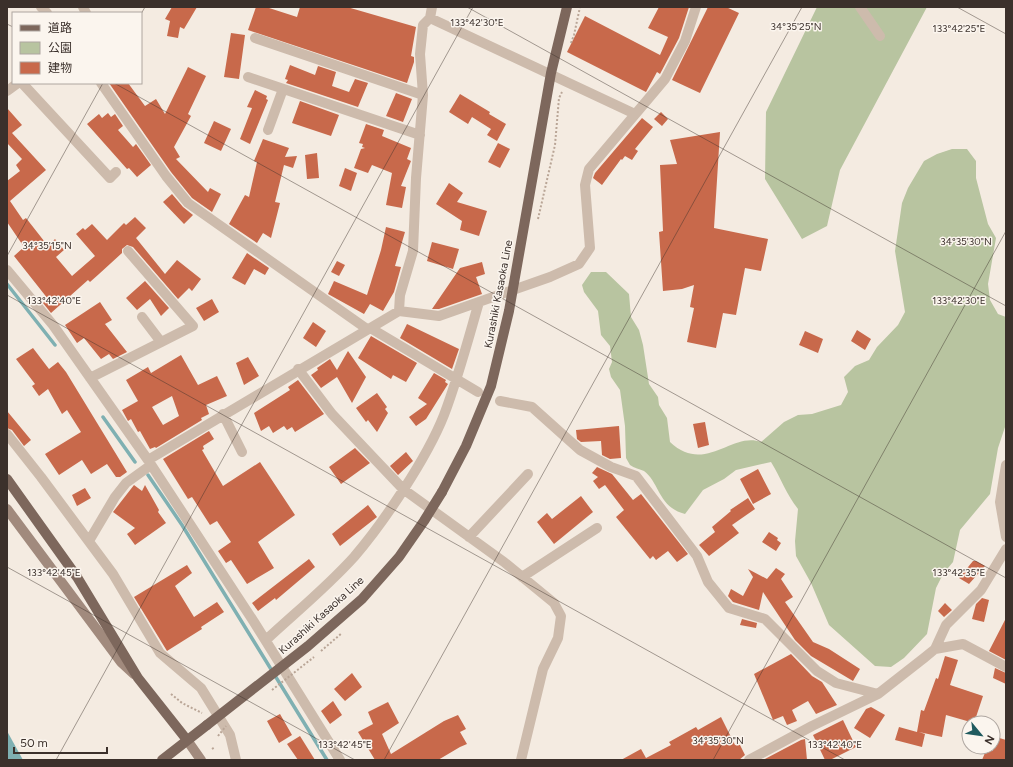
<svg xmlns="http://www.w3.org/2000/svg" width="1013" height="767" font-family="Figtree,'Noto Sans JP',sans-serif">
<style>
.green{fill:#b8c4a0}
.water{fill:#7fb0b2}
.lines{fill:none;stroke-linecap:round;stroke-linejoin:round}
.stream{stroke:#7fb0b2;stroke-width:3.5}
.building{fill:#c8694b;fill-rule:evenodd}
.path{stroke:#b9a596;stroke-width:2;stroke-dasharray:2 2;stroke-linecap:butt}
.street{stroke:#cdbbac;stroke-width:10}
.secondary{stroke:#a18a7d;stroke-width:10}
.primary{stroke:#7d675c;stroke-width:10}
.path-bridge{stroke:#b9a596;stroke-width:2;stroke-dasharray:2 2;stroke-linecap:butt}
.primary-bridge{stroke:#7d675c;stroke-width:10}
.ticks{fill:none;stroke:#3b302b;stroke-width:1;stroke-opacity:0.45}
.labels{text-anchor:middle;stroke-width:3;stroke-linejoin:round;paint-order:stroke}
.street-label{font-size:11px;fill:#3b302b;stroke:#fbf5ee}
.ticks-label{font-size:10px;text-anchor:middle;fill:#3b302b;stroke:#fbf5ee;stroke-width:3;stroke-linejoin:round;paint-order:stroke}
</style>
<rect width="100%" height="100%" fill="#f4ebe1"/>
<!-- green -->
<path class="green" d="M817,7H927L840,170L827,226L802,239L765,179L766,112Z
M952,149H967L976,161V178L988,224L996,238L988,284L990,300L998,314L1006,317V424L998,448L990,494L960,530L953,562L943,574L936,588L927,634L904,658L891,667L875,666L829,625L811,583L796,556L795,541L798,509C786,494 781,478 771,462L736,470L724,479L703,490L685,514C658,507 660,483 644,471C640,469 634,468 630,465L626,458L625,426L620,390L611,377L609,369L612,362L610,346L601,335L598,311L584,292L582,285L591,272H606L629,294L631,317L639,330L643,345L649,384L658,397L659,405L667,418L670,442C705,475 732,431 761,442L784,422L798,415L812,414L841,405L848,392L844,377L855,366L869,360L877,347L898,325L905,312L895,251L902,203L908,188L924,161L937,154Z"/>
<!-- water -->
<path class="water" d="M7,731L23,760H7Z"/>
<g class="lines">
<!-- stream -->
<path class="stream" d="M7,284L55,345
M103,417L135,462
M148,475L182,525L327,760"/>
</g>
<!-- building -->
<path class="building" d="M172,7H197L184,29L180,27L178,38L167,36L170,21L165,19Z
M256,7H266L297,17L300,7H347L416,27L411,56L414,57V62L407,83L248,30Z
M659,7H689L679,38L660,74L657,72L646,92L567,52L585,16L660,55L668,37L648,28Z
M708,7H726L739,13L700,93L672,80Z
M231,33L245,35L239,79L224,77Z
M290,65L315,75L318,66L336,72L332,86L349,92L355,79L368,83L358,107L286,83L288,80L285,79Z
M188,67L206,76L188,114L191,116L174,147L180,157L176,159L208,192L210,188L221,194L212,212L192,198L171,172L109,83H128L145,106L156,99L165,114Z
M255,90L267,96L266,99L268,100L250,144L240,139L252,108L247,107Z
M396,93L412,99L403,122L386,116Z
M460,94L490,112L489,114L506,124L497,141L487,135L491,129L472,117L468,124L449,112Z
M300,101L339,115L331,136L292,123Z
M7,108L22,125L12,133L46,170L10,201L23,220L26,218L48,246L55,239L64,250L56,257L72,276L95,256L76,234L83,228L85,230L92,224L107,240L124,223L126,225L135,217L146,228L136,238L165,274L177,260L201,279L192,291L189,288L178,299L133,247L127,245L122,249V253L99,274L90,282L88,280L51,313L43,303L48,299L14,256L24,247L7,222V181L20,171L16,165L22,159L7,143Z
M661,112L668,119L662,126L654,119Z
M108,113L111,117L115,114L123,126L118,130L133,147L136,144L151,165L137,177L129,168L127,169L87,124L99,114L102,118Z
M642,118L653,127L635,149L638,151L632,160L625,156L622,160L621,159L602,185L593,178L595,173Z
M214,121L231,129L221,151L204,143Z
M366,124L384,130L382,136L411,148L407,159L411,161L401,186L406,187L402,208L386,205L392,173L372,165L368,173L354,168L361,149L365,148L362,147L363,144L359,143Z
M720,132L714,228L768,239L761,271L745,268L736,315L723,313L716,348L687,342L694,308L690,307L694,285L682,289L663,291L659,232L663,231L660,165L677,164L670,140Z
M263,139L289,148L285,157L297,156L293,168L284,165L275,202L280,203L271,238L263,233L257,243L229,224L245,195L249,197L257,162L254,161Z
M498,143L510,149L500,168L488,162Z
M317,153L319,178L307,179L305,155Z
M345,168L357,173L351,191L339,186Z
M449,183L463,193L457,202L487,211L479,236L460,230L462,221L436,204Z
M172,194L183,207L193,215L184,224L163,202Z
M386,227L405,232L395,266L401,267L394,292L383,311L370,304L364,314L328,294L334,281L367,295L381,250Z
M432,242L459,249L453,269L427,261Z
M247,253L269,268L265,275L254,269L245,285L232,278Z
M337,261L345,265L339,276L331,272Z
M482,262L485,274L476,277L482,294L439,309H432L460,268Z
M145,281L169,308L161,316L150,299L137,310L126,298Z
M212,299L219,312L204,321L196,308Z
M100,302L112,320L105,324L127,352L113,359L109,354L101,359L84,338L77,343L65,325Z
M313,322L326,331L316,347L303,338Z
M407,324L459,349L452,369L400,338Z
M857,330L871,339L865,350L851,341Z
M805,331L823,339L818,353L799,345Z
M371,336L417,363L406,382L393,375L391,379L358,358Z
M33,348L49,369L58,362L66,372L127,472L120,477H116L107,464L91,474L82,460L59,475L45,454L81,432L67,410L62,414L48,389L39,396L32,386L35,384L16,359Z
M348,351L366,377L352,403L337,377L321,388L311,375L318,370L317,368L330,359L337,370Z
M181,355L198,385L217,376L227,396L206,405L209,414L201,418L202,420L156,448L155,447L150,449L140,431L138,432L131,419L128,421L122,410L138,401L126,380L148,367L151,373ZM172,396L179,416L163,425L152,407Z
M248,357L259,376L244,385L236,363Z
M434,373L446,380L445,382L448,384L426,419L416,426L409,417L427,404L418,398Z
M298,380L324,414L295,432L292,427L287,430L284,426L273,433L269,426L261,431L254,413L290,390L288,387Z
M377,393L387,407L385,409L388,413L377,432L368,420L366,422L356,408Z
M7,411L31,440L24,446L12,430L7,428Z
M705,422L709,445L698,448L693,424Z
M619,426L621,458L610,459L602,455L601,441L581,442L577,439L576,430Z
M209,431L214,439L203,446L204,449L202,450L223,486L260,462L295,515L258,542L274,568L247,584L231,560L226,563L218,551L231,542L217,521L210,525L192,497L188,499L163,459Z
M355,448L370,463L341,484L329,467Z
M406,452L413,461L398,475L390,466Z
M597,467L612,474L633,500L641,494L688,554L677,562L668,551L656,560L653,556L650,559L616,517L624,510L605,485L599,489L593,481L598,477L592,473Z
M758,469L771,494L753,504L740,479Z
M134,485L142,491L145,485L159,510L158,512L166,523L135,545L127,534L135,528L113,512Z
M85,488L91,498L77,506L72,495Z
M581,496L593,512L554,544L537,522L547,513L552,519Z
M748,498L755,509L732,525L739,533L709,556L699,545L715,532L712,527L731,511L730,510Z
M368,505L377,517L340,546L332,534Z
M769,532L778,538L777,540L781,543L776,551L762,542Z
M309,559L315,567L276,600L275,598L258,611L252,603Z
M973,561H976L985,566L969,584L959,578Z
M187,565L192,573L175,586L194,617L217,602L224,612L201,627L202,629L167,651L134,597Z
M776,568L785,574L781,579L793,597L785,602L813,642L829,649L860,669L853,681L811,656L795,640L763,592L759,610L733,602L728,596L731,589L743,596L753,577L748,569L767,579Z
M982,598L989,600L984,622L972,619L976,604Z
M945,603L952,610L944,617L938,611Z
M1006,618V660L989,651Z
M742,619L757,623L756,628L740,625Z
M791,654L812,676L822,682L837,705L816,714L808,701L792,710L797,721L787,725L783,716L773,720L754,674Z
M945,656L958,660L950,685L983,696L974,723L946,715L942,737L919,732L925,734L922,747L895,740L899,727L917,732L921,710L924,711L936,678L938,679Z
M995,668L1006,673V684L993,678Z
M352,673L362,687L345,701L334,689Z
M333,701L342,715L330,724L321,711Z
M388,702L399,723L382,734L391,754L444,721L458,715L466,729L460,732L467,744L460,747L438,760H375L358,732L373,724L368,712Z
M871,707L885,715L870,738L854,728L866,709Z
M280,714L292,735L279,743L267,721Z
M721,717L735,745H740L745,755L739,760H621L641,749L646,758L671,745L669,742L696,727L698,730Z
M843,720L856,747L830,760H825L813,735Z
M300,736L315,760H298L287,744Z
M993,736L1006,740V760H982L987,748L993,751Z
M805,739L807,760H763L801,740Z"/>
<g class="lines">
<!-- path -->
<path class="path" d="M571,43L574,35L580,7
M538,219L555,145L559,98L562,92
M171,694L182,703L202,713
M212,749L215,747"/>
<!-- street -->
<path class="street" d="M41,7L47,13
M83,7L86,13
M860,7L880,36
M430,18L635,114
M255,38L423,95
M248,77L420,135
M22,83L110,178L116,172
M101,83L166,176L188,203L367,329
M7,91L18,83
M268,130L283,89
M7,270L53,325L148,460L254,622L340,760
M399,311L400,295L413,251L416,178L423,95L420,54L423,25L430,18L432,7
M142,317L161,342
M372,329L478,392
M298,369L332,414L403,489L504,562L554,603L561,616L558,638L543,669L521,760
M90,378L193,326L128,251
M500,401L532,407L580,450L611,467L636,476L697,556L708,582L729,608L765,619L817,671L836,683L878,694
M223,414L242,452
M7,434L41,477L113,574L160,653L201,688L230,735L236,760
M148,460L399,311L439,316L550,277L579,264L590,248L585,185L589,169L665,79L685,41L696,7
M1006,465L1000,502L1006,537
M469,537L528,474
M89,541L115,497L126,483L151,465
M522,577L597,528
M266,640C295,613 327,587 354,557C384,522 427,458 444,415C458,378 468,340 479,302
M935,649L963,644L1006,667
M749,760L812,726L878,694L924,658L935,649L946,625L981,590L1006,549"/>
<!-- secondary -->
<path class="secondary" d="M7,509L121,662L134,674
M187,740L201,760"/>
<!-- primary -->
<path class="primary" d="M7,479L77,577L138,678L187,740
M442,492L466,446L491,386L509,311L551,73L567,7
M162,760L207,725"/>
<!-- path-bridge -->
<path class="path-bridge" d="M321,651L342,633
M272,690L314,657
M218,736L226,726"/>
<!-- primary-bridge -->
<path class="primary-bridge" d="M207,725L308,646L362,599L399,557L424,521L442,492"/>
</g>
<!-- ticks -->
<path class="ticks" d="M467,7L1006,306M957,7L1006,34M141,14L145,7M7,24L13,27M114,83L1006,578M7,256L103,83M7,295L845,760M7,567L355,760M56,760L473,7M384,760L802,7M713,760L1006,231"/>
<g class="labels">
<!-- street labels -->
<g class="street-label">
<text transform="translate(498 294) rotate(-79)" y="4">Kurashiki Kasaoka Line</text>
<text transform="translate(321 615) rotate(-42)" y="4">Kurashiki Kasaoka Line</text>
</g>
</g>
<g class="ticks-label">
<text x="477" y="26">133°42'30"E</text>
<text x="796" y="30">34°35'25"N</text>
<text x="959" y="32">133°42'25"E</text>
<text x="966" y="245">34°35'30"N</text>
<text x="47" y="249">34°35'15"N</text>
<text x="959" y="304">133°42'30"E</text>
<text x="54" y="304">133°42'40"E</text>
<text x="959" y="576">133°42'35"E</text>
<text x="54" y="576">133°42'45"E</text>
<text x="718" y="744">34°35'30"N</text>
<text x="345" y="748">133°42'45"E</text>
<text x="835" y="748">133°42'40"E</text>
</g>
<!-- border -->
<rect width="1013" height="767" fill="none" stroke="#3b302b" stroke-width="16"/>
<!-- legend -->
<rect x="12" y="12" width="130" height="72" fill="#fbf5ee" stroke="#aea6a0"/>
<rect x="20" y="25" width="20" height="6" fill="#7d675c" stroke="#aea6a0"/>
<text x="48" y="32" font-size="12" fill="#3b302b">道路</text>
<rect x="20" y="42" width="20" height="12" fill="#b8c4a0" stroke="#aea6a0"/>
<text x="48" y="52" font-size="12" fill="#3b302b">公園</text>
<rect x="20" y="62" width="20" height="12" fill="#c8694b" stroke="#aea6a0"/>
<text x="48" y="72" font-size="12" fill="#3b302b">建物</text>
<!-- north arrow -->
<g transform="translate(981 735) rotate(119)"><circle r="19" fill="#fbf5ee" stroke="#aea6a0"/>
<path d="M0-3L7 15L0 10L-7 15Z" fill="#1f5a5e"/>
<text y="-6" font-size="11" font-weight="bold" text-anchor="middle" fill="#3b302b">N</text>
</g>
<!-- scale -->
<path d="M14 747v6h93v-6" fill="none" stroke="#3b302b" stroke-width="2"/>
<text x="20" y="747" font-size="12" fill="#3b302b" stroke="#fbf5ee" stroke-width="3" paint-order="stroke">50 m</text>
</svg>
